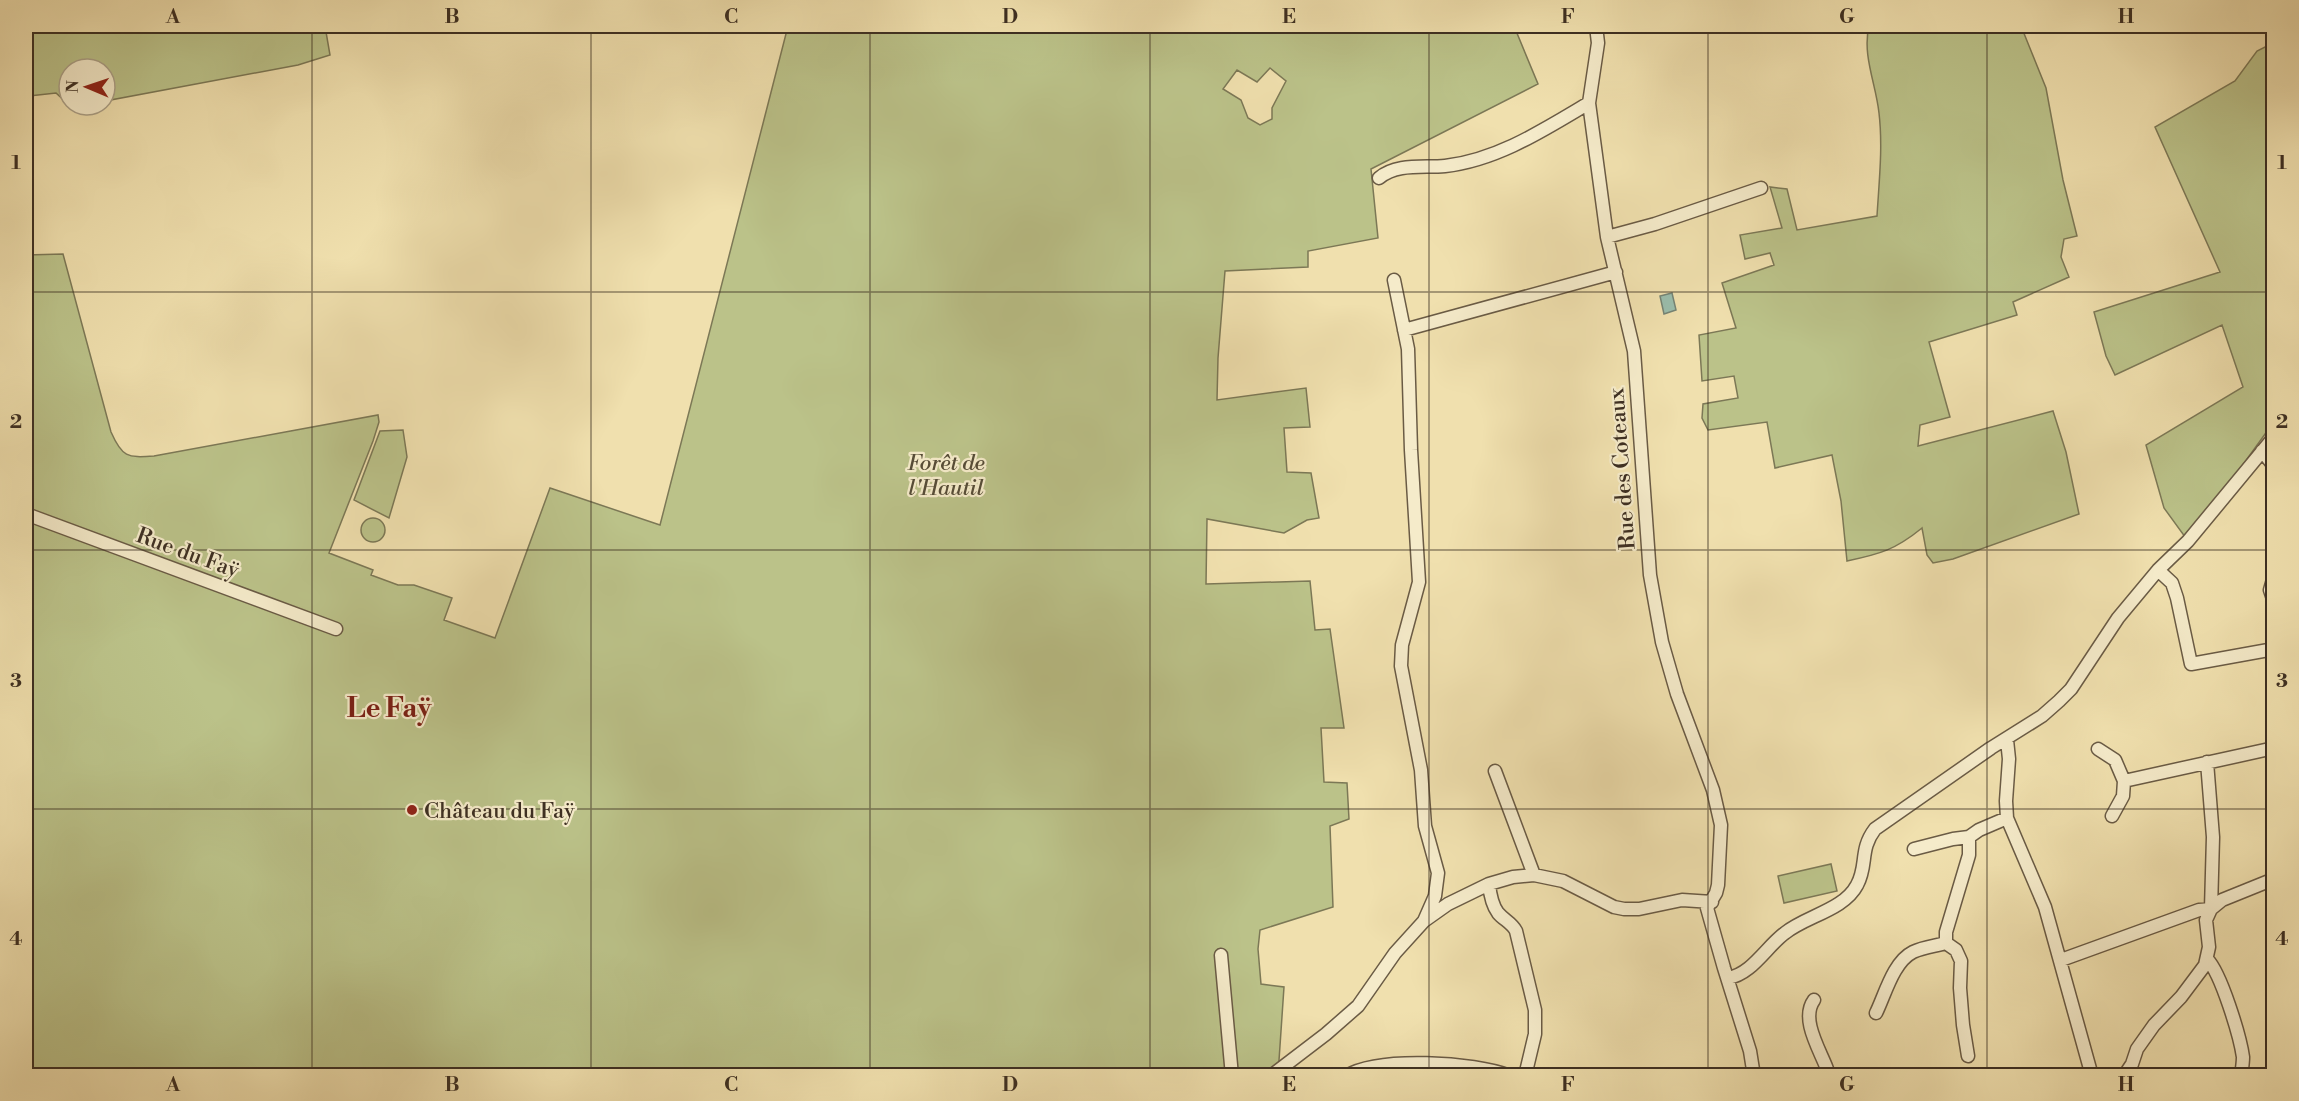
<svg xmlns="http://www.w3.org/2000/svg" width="2299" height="1101" font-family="'Libre Bodoni',serif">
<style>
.green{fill:#bbc289;stroke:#7c7856;stroke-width:1.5;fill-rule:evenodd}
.water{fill:#9abdac;stroke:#758475;stroke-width:1.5}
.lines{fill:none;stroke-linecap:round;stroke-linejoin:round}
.minor-casing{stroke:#6a5b45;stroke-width:15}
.minor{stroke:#f5ebca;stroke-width:12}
.grid{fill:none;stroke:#3d2f22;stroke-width:1.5;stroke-opacity:0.55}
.poi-dot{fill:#8f2418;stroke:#f5ebca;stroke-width:2}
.labels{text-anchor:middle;stroke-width:4.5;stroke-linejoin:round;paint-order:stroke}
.park-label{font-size:22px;font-style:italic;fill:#564c37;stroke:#f5ebca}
.street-label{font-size:22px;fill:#3d2f22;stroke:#f5ebca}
.poi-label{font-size:22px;fill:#3d2f22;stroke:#f5ebca;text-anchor:start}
.district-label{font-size:28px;font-weight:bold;fill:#7a1f14;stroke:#f5ebca}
.neatline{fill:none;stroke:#3d2f22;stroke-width:2}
.grid-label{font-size:20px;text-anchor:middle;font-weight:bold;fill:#3d2f22}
</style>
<rect width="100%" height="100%" fill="#f0e0ae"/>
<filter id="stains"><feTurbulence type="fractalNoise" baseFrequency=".00333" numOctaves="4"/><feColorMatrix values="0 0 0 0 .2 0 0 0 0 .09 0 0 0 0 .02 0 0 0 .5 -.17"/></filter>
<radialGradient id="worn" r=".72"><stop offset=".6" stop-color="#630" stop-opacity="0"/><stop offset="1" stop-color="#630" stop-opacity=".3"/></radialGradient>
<!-- green -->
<path class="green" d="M26,26H325L330,55L298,65L105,101V69H69V105L56,93L29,96L26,100Z
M788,26H1514L1538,84L1371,169L1378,238L1308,251V267L1225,271L1218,358L1217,400L1306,388L1310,427L1284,428L1287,472L1311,473L1319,518L1307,520L1284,533L1207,519L1206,584L1310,581L1315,630L1330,629L1344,728H1321L1324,782L1347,783L1349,819L1330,826L1333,907L1260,930L1258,949L1261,984L1284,987L1278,1075H26V255L63,254L111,432C122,457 127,458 154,456L378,415L379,422L373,441L329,553L373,570L371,575L398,585H414L452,598L444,620L495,638L550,488L660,525ZM1270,68L1286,81L1272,108V119L1260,125L1248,118L1241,100L1223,89L1237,70L1257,82Z
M1869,26H2021L2046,88L2063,180L2077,236L2064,239L2061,257L2069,277L2013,302L2017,315L1929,342L1950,417L1920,425L1918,446L2053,411L2066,452L2079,514L1953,559L1933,563L1927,555L1922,528C1895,550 1880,554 1847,561L1841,501L1832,455L1775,468L1767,422L1708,430L1702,418L1703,404L1738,398L1734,376L1702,381L1699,335L1736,328L1722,283L1774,265L1770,253L1745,259L1740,235L1782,228L1770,187L1787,189L1797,230L1877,216C1879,182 1883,147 1879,113C1876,84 1862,55 1869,26Z
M2273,43V423L2188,541L2164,508L2146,445L2243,387L2222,325L2115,375L2106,356L2094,312L2220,272L2155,127L2235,81L2257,51Z
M403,430L407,457L389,518L354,500L380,431Z
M361 530a12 12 0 1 1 24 0a12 12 0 1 1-24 0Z
M1831,864L1837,891L1784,903L1778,876Z"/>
<!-- water -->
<path class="water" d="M1672,293L1676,310L1664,314L1660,296Z"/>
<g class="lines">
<!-- minor casing -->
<g class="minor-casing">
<path id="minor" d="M1596,26L1598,43L1589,103L1607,237L1634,351L1650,575L1662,642L1677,694L1713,790L1721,825L1718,885L1716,893L1707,908L1724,968L1750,1051L1754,1076
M1379,178C1397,163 1423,168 1445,166C1498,160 1545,129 1589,103
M1607,237L1655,224L1761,188
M1394,280L1408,349L1411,450L1419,582L1402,645L1401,666L1421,770L1425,826L1438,873L1435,896L1424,921
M1404,330L1616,272
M2262,451L2274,466
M26,514L336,629
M2158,570L2172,583L2177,598L2191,664L2274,649
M2274,576L2270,590L2274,602
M2007,740L2009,759L2006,801L2007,818L2045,907L2092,1076
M2098,749L2115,760L2124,781L2123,796L2112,816
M1495,771L1534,875
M2124,781L2274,748
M1914,849L1953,839L1969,837
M1489,884C1490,894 1492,905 1498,913C1504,920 1512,923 1516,931L1535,1010V1034L1525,1076
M1946,943L1956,950L1961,961L1960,988L1963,1025L1968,1056
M1221,955L1232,1076
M2207,959C2221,973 2240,1036 2243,1057C2243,1063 2242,1069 2241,1076
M2061,960L2199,910L2211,909L2213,837L2207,762
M1728,978C1752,974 1766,947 1785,933C1806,916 1844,910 1857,885C1868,865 1859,850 1875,829L1991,748L2042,716L2059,701L2071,689L2118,618L2158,570L2188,541L2274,437
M1814,1000C1800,1019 1820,1050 1827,1069V1076
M1876,1013C1885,995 1893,962 1913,952C1923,947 1935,946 1946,943V932L1969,855V837L1979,830L2007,818
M1271,1076L1326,1034L1358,1006L1395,953L1424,921L1448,904L1489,884L1513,877L1534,875L1563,881L1614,907L1624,909H1639L1682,900L1712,902
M1346,1076C1380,1056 1473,1062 1510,1076
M2124,1076L2132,1064L2137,1049L2154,1025L2181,997L2205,965L2209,947L2206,920L2211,909L2222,900L2274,879"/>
</g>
<!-- minor -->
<use href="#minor" class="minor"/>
</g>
<!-- grid -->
<path class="grid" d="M312,26V1076M591,26V1076M870,26V1076M1150,26V1076M1429,26V1076M1708,26V1076M1987,26V1076M26,292H2274M26,550H2274M26,809H2274"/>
<!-- markers -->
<circle class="poi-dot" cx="412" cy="810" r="6"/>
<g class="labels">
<!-- park labels -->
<g class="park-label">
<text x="946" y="470">Forêt de<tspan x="946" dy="25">l'Hautil</tspan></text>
</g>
<!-- street labels -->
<g class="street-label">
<text transform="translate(1621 469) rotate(-94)" y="8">Rue des Coteaux</text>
<text transform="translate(188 552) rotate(20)" y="8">Rue du Faÿ</text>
</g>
<!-- poi labels -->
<g class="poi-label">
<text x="424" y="818">Château du Faÿ</text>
</g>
<!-- district labels -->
<g class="district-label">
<text x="389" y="717">Le Faÿ</text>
</g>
</g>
<!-- margin -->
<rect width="2299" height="1101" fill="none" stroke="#f0e0ae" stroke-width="66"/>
<!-- north arrow -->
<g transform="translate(87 87) rotate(272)"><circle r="28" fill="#f5ebca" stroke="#aba087" stroke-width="1.5"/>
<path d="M0-4.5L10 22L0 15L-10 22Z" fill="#8f2418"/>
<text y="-9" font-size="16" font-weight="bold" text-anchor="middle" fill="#3d2f22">N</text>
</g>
<rect x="33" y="33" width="2233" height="1035" class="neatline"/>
<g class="grid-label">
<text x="173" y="23">A</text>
<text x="452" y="23">B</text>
<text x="731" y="23">C</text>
<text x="1010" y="23">D</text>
<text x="1289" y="23">E</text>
<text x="1568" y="23">F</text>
<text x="1847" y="23">G</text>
<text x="2126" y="23">H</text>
<text x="16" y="169">1</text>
<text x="2282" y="169">1</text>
<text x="16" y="428">2</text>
<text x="2282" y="428">2</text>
<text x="16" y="687">3</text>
<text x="2282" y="687">3</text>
<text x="16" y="945">4</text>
<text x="2282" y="945">4</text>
<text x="173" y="1091">A</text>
<text x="452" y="1091">B</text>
<text x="731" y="1091">C</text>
<text x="1010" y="1091">D</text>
<text x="1289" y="1091">E</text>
<text x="1568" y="1091">F</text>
<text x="1847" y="1091">G</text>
<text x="2126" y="1091">H</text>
</g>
<rect width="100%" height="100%" filter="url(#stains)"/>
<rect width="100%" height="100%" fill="url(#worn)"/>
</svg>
